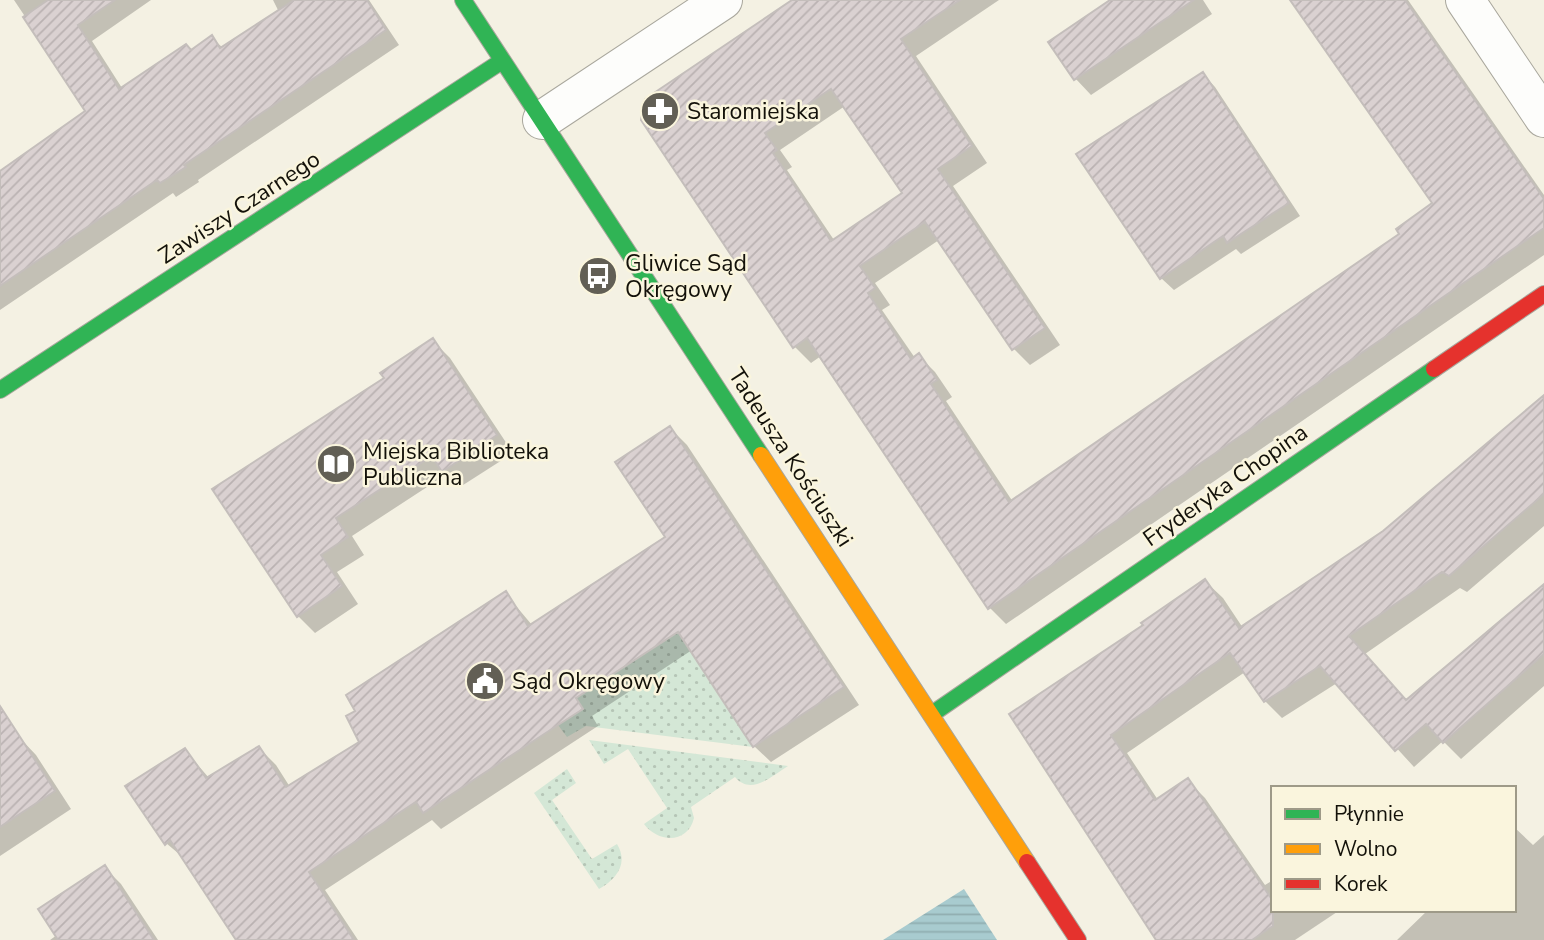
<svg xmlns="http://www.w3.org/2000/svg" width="1544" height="940" font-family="'Nunito Sans',sans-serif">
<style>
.grass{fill:url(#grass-dots)}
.water{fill:url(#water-rules)}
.shadow{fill:#0003;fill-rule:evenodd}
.building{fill:url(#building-hatch);stroke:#c4bebb;stroke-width:2;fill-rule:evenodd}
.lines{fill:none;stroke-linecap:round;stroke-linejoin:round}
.street-casing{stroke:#a9a79d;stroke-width:40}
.fast-casing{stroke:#a9a79d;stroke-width:18}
.slow-casing{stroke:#a9a79d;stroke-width:18}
.jam-casing{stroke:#a9a79d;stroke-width:18}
.street{stroke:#fdfdfb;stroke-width:38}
.fast{stroke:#30b455;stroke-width:16}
.slow{stroke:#ff9f0a;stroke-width:16}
.jam{stroke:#e5322d;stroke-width:16}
.labels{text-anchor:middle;stroke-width:5;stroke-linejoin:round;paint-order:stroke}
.poi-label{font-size:23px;fill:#131109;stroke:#faf5dd;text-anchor:start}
.street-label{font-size:23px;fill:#131109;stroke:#faf5dd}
</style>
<defs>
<pattern id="grass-dots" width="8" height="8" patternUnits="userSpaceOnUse" patternTransform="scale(1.75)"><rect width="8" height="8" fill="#d4e7d6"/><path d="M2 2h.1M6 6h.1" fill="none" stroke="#b5c5b6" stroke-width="1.8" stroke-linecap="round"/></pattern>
<pattern id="water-rules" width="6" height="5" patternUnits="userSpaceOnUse" patternTransform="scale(1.75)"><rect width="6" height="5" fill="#a8cbcf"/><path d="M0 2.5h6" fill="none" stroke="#90adb0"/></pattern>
<pattern id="building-hatch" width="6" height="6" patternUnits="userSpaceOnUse" patternTransform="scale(1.75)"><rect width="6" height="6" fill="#dad1d1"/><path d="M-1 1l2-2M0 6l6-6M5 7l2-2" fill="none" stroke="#bab2b2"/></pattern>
</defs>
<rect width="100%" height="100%" fill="#f4f1e3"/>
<!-- grass -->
<path class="grass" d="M711,611L706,676L753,747L586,726L567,737L558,725L582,709L576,698Z
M589,740L788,766C772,776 751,796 735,777L691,807L694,818C688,844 658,843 644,824L667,808L628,749L604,764Z
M567,769L576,783L552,800L592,859L617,844C629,864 616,879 599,889L534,793Z"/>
<!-- water -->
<path class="water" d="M964,889L997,940H883Z"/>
<!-- shadow -->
<path class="shadow" d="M14,0H151L92,41L122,88L212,38L223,48L279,12L273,0H369L399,45L198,180L199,182L176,197L173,193L0,310V173L88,111Z
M795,0H999L916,56L987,163L953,186L1060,345L1030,365L1014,349L939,240L875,283L890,305L882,310L915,358L919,356L935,372L952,397L946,401L1013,502L1402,235L1435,204L1292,0H1408L1544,195V255L1006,624L990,608L821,356L811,363L795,347L643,119ZM845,106L905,193L834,240L787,170L792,167L780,150Z
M1113,0H1203L1212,14L1091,95L1075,78Z
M1203,74L1215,87L1300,216L1241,254L1236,249L1174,290L1161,278Z
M433,341L450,358L513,453L460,487L447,474L352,536L364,555L337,572L358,604L315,633L298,616L214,489L387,379Z
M1544,399V526L1467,592L1460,588L1365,654L1407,702L1544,587V686L1461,759L1443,741L1414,767L1337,683L1282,718L1265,701L1245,672L1127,753L1158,800L1188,781L1205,798L1265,885L1273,880V910H1340L1295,940H1159L1012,715L1145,625L1205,581L1223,598L1243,628L1384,532Z
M670,428L687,445L859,705L771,762L754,746L692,650L592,716L598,726L575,741L441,829L432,820L325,890L358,940H238L185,859L166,843L185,750L209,778L259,748L276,765L290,787L362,743L505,593L532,625L667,538Z
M0,717L36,755L71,809L0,856Z
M1514,827L1533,845L1544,835V940H1397L1428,910H1514Z
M104,867L121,884L158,940H50L57,935Z"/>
<!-- building -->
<path class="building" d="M48,0H115L78,25L119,89L186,44L191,50L212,35L220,48L294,0H367L386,30L184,165L186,167L160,183L157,180L0,286V171L85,111L23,17Z
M792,0H960L901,39L972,146L938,169L1045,328L1012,350L925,222L860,266L875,288L868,293L911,359L919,353L937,380L931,384L1009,502L1399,234L1396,229L1432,203L1290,0H1405L1544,199V228L988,609L807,338L793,348L641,120L645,99ZM831,89L902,193L831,241L773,153L777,150L765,133Z
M1110,0H1194L1074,80L1048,42Z
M1203,72L1289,203L1227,243L1223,236L1160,279L1076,154Z
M433,338L497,435L442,472L432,456L336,518L348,537L321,555L342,586L297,617L212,489L384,378L380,373Z
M1544,395V494L1449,576L1442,572L1349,636L1406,700L1544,584V654L1443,743L1426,724L1395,751L1320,666L1264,702L1230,653L1111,735L1155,800L1188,778L1273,901V926L1252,940H1156L1009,714L1143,625L1141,623L1205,579L1239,628L1383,531Z
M670,426L844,687L753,747L678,632L576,698L583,709L558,725L423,813L416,802L309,872L354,940H236L170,840L165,845L125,786L185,748L206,778L259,746L286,787L359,742L346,716L355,711L346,695L506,591L528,626L665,537L615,462Z
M0,706L55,791L0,827Z
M105,865L127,899L154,940H58L38,909Z"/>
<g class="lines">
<!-- street casing -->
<g class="street-casing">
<path id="street" d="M1465,0L1544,118
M542,120L723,0"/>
</g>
<!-- fast casing -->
<g class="fast-casing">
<path id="fast" d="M463,0L761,455
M0,390L502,61
M932,714L1434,369"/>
</g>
<!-- slow casing -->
<g class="slow-casing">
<path id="slow" d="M761,455L1027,862"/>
</g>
<!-- jam casing -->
<g class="jam-casing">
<path id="jam" d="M1434,369L1544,294
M1027,862L1078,940"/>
</g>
<!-- street -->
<use href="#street" class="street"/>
<!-- fast -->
<use href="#fast" class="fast"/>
<!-- slow -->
<use href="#slow" class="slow"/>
<!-- jam -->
<use href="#jam" class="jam"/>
</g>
<!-- icons -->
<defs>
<g id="pharmacy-disc" transform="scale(2.0125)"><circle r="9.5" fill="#625f55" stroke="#faf5dd"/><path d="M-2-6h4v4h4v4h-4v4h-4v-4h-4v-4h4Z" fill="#fff"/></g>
<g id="bus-disc" transform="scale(2.0125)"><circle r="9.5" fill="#625f55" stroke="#faf5dd"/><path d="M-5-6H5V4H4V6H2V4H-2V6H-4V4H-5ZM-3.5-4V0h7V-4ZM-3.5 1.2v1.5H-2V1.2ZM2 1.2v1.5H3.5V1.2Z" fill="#fff"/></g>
<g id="library-disc" transform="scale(2.0125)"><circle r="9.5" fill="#625f55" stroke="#faf5dd"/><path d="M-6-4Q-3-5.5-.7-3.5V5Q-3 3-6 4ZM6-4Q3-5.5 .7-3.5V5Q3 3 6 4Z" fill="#fff"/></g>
<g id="civic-disc" transform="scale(2.0125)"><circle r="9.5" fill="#625f55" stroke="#faf5dd"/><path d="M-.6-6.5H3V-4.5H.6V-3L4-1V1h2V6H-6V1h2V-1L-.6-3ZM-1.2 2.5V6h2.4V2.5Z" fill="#fff"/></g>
</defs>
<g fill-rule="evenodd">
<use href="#pharmacy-disc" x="660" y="111"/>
<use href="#bus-disc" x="598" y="276"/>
<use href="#library-disc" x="336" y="464"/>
<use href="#civic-disc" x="485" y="681"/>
</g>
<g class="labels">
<!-- poi labels -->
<g class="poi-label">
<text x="687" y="119">Staromiejska</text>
<text x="625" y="271">Gliwice Sąd<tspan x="625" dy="26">Okręgowy</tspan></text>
<text x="363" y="459">Miejska Biblioteka<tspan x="363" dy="26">Publiczna</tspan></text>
<text x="512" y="689">Sąd Okręgowy</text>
</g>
<!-- street labels -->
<g class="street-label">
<text transform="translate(239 207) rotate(-33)" y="8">Zawiszy Czarnego</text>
<text transform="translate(791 457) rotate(57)" y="8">Tadeusza Kościuszki</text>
<text transform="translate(1225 485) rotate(-35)" y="8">Fryderyka Chopina</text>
</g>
</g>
<!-- legend -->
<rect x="1271" y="786" width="245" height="126" fill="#faf5dd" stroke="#9e9a88" stroke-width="2"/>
<rect x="1285" y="809" width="35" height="10" fill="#30b455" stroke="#9e9a88" stroke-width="2"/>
<text x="1334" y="821" font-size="21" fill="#131109">Płynnie</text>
<rect x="1285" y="844" width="35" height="10" fill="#ff9f0a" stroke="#9e9a88" stroke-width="2"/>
<text x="1334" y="856" font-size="21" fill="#131109">Wolno</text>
<rect x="1285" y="879" width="35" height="10" fill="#e5322d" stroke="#9e9a88" stroke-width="2"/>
<text x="1334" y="891" font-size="21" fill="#131109">Korek</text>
</svg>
